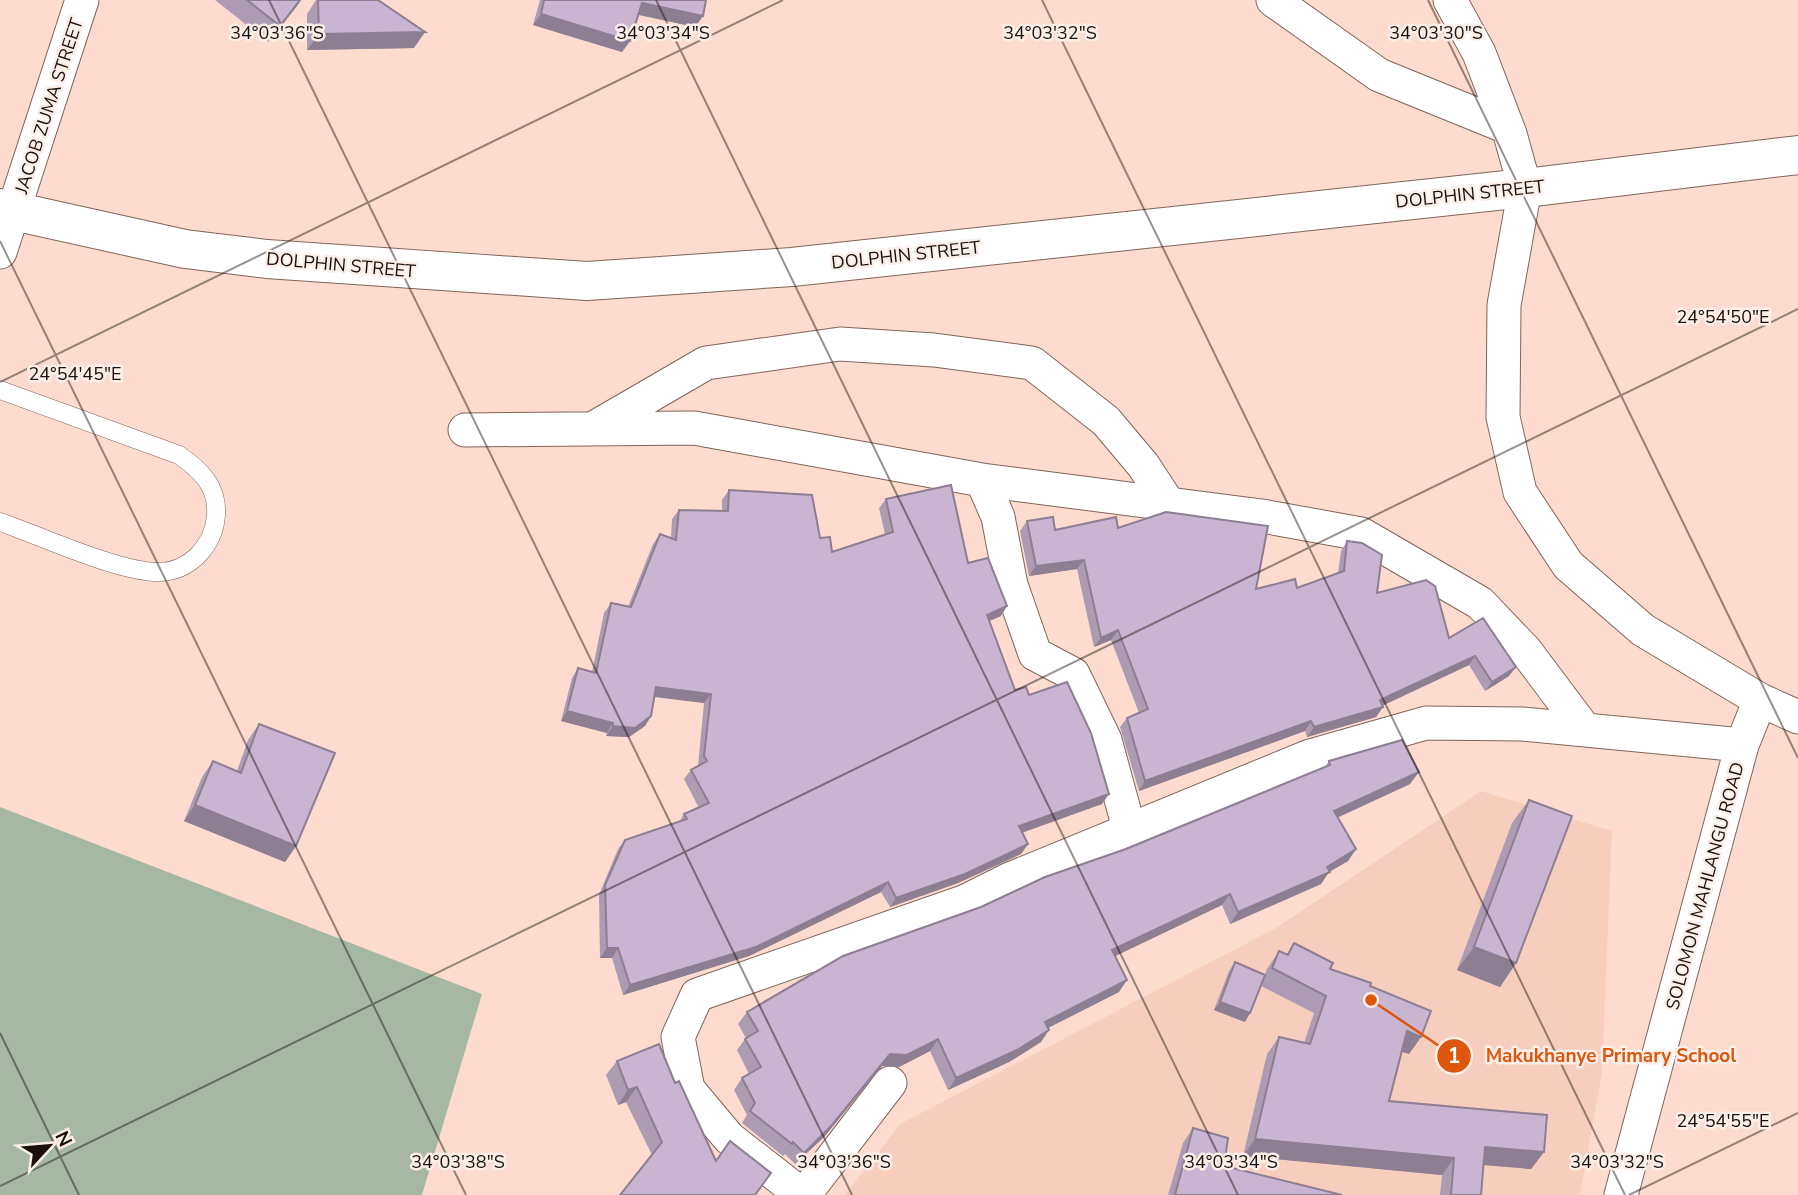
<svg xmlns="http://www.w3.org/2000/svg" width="1798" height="1195" font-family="'Nunito Sans',sans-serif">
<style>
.built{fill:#f7cebe}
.green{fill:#a6b8a3}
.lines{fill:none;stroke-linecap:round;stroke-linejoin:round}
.service-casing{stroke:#816459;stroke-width:19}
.minor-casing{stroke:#816459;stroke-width:35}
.tertiary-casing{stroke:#816459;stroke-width:40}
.service{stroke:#fff;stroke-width:18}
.minor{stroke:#fff;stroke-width:33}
.tertiary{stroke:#fff;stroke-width:38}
.wall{fill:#ad9bb4}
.shaded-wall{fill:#8d7e92}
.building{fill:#c9b4d1;stroke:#8d7e92;stroke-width:2}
.ticks{fill:none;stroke:#1b100b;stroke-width:2;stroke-opacity:0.45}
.labels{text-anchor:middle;stroke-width:5;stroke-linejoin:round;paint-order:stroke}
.street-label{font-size:18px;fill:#1b100b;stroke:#fceee9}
.ticks-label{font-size:18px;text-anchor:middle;fill:#1b100b;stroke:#fceee9;stroke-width:5;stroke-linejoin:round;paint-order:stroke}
.leader{fill:none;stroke:#de550c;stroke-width:2.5}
.callout-dot{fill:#de550c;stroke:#fceee9;stroke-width:2.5}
.mark-label{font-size:21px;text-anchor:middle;font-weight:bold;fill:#fff}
.callout-label{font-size:19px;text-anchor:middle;font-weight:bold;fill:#de550c;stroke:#fceee9;stroke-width:5;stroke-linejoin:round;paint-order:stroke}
</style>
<rect width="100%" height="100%" fill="#fddccf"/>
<!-- built -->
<path class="built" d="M1481,791L1612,831L1602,1072L1580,1195H845L900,1124L1276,928Z"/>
<!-- green -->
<path class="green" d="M0,807L482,994L422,1195H0Z"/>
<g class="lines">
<!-- service casing -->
<g class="service-casing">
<path id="service" d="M0,390L179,455C201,470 218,487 216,515C214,545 190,572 158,572C118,572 41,536 0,522"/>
</g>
<!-- minor casing -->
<g class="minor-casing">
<path id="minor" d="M1273,0L1379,75L1507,127
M1450,0L1479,53L1510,134L1525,188L1504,305L1503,417L1520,492L1568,565L1643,630L1760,700L1798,717
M0,252L82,0
M594,428L706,363L840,344L934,350L1032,363L1106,421L1143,465L1170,506
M465,430L694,428L982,480L1262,516L1361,534L1480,603L1525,650L1585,730
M982,480L998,517L1011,585L1035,654L1073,674L1105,740L1130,832
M802,1195L729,1138L688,1089L678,1037L697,995L966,901L1010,879L1310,756L1426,723L1522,724L1742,745
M804,1195L890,1083
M1621,1195L1742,745L1760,700"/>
</g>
<!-- tertiary casing -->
<g class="tertiary-casing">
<path id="tertiary" d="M0,208L185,249L267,259L587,281L792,267L1525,188L1798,155"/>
</g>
<!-- service -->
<use href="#service" class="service"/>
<!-- minor -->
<use href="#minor" class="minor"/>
<!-- tertiary -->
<use href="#tertiary" class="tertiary"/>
</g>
<!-- wall -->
<path class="wall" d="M215,0H301L268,42Z
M316,0H378L414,48L307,50V14Z
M540,0H706L703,16L695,27L638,14L630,41L622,52L533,25Z
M729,490L820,538L832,552L885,534L879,508L886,499L968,563L1001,616L990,621L1015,690L1029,695L1102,804L1022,832L1028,844L1021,854L958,883L890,907L881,892L749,956L623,995L612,958H600L599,895L618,849L625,840L679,822L684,814L699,808L684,779L691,770L698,766L704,703L654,697L651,716L645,726L629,737L606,736L607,733L561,721L572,678L578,668L592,672L604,613L611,603L628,607L653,544L660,534L671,538L672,519L679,510L722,511V500Z
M1027,521L1055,530L1118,528L1256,589L1297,588L1338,573L1341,551L1347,541L1377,593L1509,676L1485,691L1469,665L1382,706L1383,707L1376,717L1307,737L1305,731L1139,791L1120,727L1127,718L1139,713L1111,640L1094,647L1077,569L1029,576L1020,531Z
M259,724L296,846L285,862L184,821L202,777L213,761L237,771L248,740Z
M1329,761L1410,784L1338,817L1356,849L1348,861L1329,872L1321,884L1230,924L1222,905L1115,956L1119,992L1048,1028L1041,1042L1009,1062L948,1090L930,1051L899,1067L882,1066L824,1137L795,1164L785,1154L783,1156L742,1123L747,1115L734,1090L742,1078L749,1074L737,1050L746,1038L738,1024L747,1012L981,907L1325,767Z
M1529,800L1516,963L1500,987L1457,970L1512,823Z
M1294,943L1330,969L1370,986L1421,1037L1409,1054L1402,1052L1389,1101L1544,1152L1531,1169L1483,1165L1481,1195H1440L1442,1175L1243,1156L1267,1054L1279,1037L1304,1043L1314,1013L1261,986L1250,1013L1245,1022L1214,1010L1229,971L1235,962L1265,974L1267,969L1279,951L1287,954Z
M617,1061L675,1083L716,1161L771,1173L652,1155L626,1102L618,1105L606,1075Z
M1193,1128L1224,1166L1342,1195H1168L1183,1143Z"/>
<!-- shaded-wall -->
<path class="shaded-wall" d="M301,0L294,10L268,42L280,26Z
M642,3L703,16L695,27L634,14Z
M541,14L630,41L622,52L533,25Z
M425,32L414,48L307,50L319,34Z
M1084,560L1077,569L1029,576L1036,566Z
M1007,606L1001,616L981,624L987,615Z
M1118,630L1111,640L1094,647L1101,638Z
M1475,656L1469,665L1373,710L1380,700Z
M1516,667L1509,676L1485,691L1492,682Z
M656,687L711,694L704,703L649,696Z
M1383,707L1376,717L1307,737L1314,727Z
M567,711L613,723L607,733L561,721Z
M651,716L645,726L629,737L606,736L613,726Z
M1311,721L1305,731L1139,791L1145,781Z
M1419,772L1410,784L1326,823L1334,811Z
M1109,794L1102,804L1013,836L1019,826Z
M195,805L296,846L285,862L184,821Z
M1028,844L1021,854L958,883L890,907L896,898Z
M1356,849L1348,861L1329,872L1321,884L1230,924L1238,912L1327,867Z
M888,882L881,892L749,956L623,995L630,985Z
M1230,894L1222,905L1103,962L1112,950Z
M1474,947L1516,963L1500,987L1457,970Z
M607,948H618L612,958H600Z
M1127,980L1119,992L1036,1034L1045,1022Z
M1220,1002L1250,1013L1245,1022L1214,1010Z
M1049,1030L1041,1042L1009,1062L948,1090L956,1078Z
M1407,1031L1421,1037L1409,1054L1395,1049Z
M938,1039L930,1051L899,1067L882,1066L824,1137L795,1164L804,1153L890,1054Z
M637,1087L626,1102L618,1105L628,1090Z
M1255,1139L1454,1158L1442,1175L1243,1156Z
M1485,1147L1544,1152L1531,1169L1473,1164Z"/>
<!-- building -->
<path class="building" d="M247,0H300L280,26Z
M318,0H378L425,32L319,34Z
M544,0H706L703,16L642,3L630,41L541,14Z
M951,485L968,563L988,558L1007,606L987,615L1015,690L1026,687L1029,695L1067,682L1091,733L1109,794L1019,826L1028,844L965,874L896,898L888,882L756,947L630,985L618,948H607L605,885L625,840L687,819L684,814L709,803L691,770L707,761L704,756L711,694L656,687L651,716L635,728L613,726V723L567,711L578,668L596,673L611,603L631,607L660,534L676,540L679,510L728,511L729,490L812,495L820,538L830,537L832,552L893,532L886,499Z
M1166,512L1268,526L1256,589L1295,579L1297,588L1344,571L1347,541L1362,543L1382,555L1377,593L1426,580L1435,586L1449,638L1483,618L1516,667L1492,682L1475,656L1380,700L1383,707L1314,727L1311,721L1145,781L1127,718L1148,709L1118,630L1101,638L1084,560L1036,566L1027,521L1053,517L1055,530L1116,517L1118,528Z
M259,724L335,753L296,846L195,805L213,761L241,773Z
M1402,740L1419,772L1334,811L1356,849L1327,867L1330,872L1238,912L1230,894L1112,950L1127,980L1045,1022L1049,1030L1017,1050L956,1078L938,1039L907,1055L890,1054L832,1125L804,1153L793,1142L792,1144L750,1111L755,1103L742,1078L761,1067L745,1039L758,1031L747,1012L843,956L981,907L1045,877L1126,849L1330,765L1329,761Z
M1529,800L1572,816L1516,963L1474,947Z
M1294,943L1333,963L1330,969L1371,983L1370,986L1431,1011L1421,1037L1407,1031L1389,1101L1547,1115L1544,1152L1485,1147L1481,1195H1451L1454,1158L1255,1139L1279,1037L1310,1044L1326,996L1272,968L1279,951L1288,955Z
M1235,962L1265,975L1250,1013L1220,1002Z
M659,1044L675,1083L679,1081L716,1161L730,1141L771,1173L755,1195H620L662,1142L637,1087L628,1090L617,1061Z
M1193,1128L1228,1138L1224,1166L1342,1195H1175Z"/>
<!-- ticks -->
<path class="ticks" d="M269,0L852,1195M656,0L1238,1195M1042,0L1625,1195M1428,0L1798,758M0,241L466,1195M0,382L783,0M0,1033L79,1195M0,1186L1798,309M1629,1195L1798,1113"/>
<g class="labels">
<!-- street labels -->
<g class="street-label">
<text transform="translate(49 106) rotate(-72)" y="6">JACOB ZUMA STREET</text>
<text transform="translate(1470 194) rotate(-6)" y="6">DOLPHIN STREET</text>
<text transform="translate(906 255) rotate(-6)" y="6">DOLPHIN STREET</text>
<text transform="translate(341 265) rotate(5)" y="6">DOLPHIN STREET</text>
<text transform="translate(1705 886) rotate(-75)" y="6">SOLOMON MAHLANGU ROAD</text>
</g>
</g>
<g class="ticks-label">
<text x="1050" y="39">34°03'32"S</text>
<text x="277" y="39">34°03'36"S</text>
<text x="663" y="39">34°03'34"S</text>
<text x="1436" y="39">34°03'30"S</text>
<text x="1723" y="323">24°54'50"E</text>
<text x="75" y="380">24°54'45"E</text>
<text x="1723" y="1127">24°54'55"E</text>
<text x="458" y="1168">34°03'38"S</text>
<text x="844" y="1168">34°03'36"S</text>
<text x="1231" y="1168">34°03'34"S</text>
<text x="1617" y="1168">34°03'32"S</text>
</g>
<!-- callouts -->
<path class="leader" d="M1371 1000L1454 1056"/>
<g class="callout-dot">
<circle cx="1371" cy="1000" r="7"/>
<circle cx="1454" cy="1056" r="18"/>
</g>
<g class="mark-label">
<text x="1454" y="1063">1</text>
</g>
<g class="callout-label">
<text x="1611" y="1062">Makukhanye Primary School</text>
</g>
<!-- north arrow -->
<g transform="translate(49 1146) rotate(64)" stroke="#fceee9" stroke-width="5" paint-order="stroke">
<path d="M0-5L12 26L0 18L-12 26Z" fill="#1b100b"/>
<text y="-10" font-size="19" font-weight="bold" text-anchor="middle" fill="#1b100b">N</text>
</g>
</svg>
